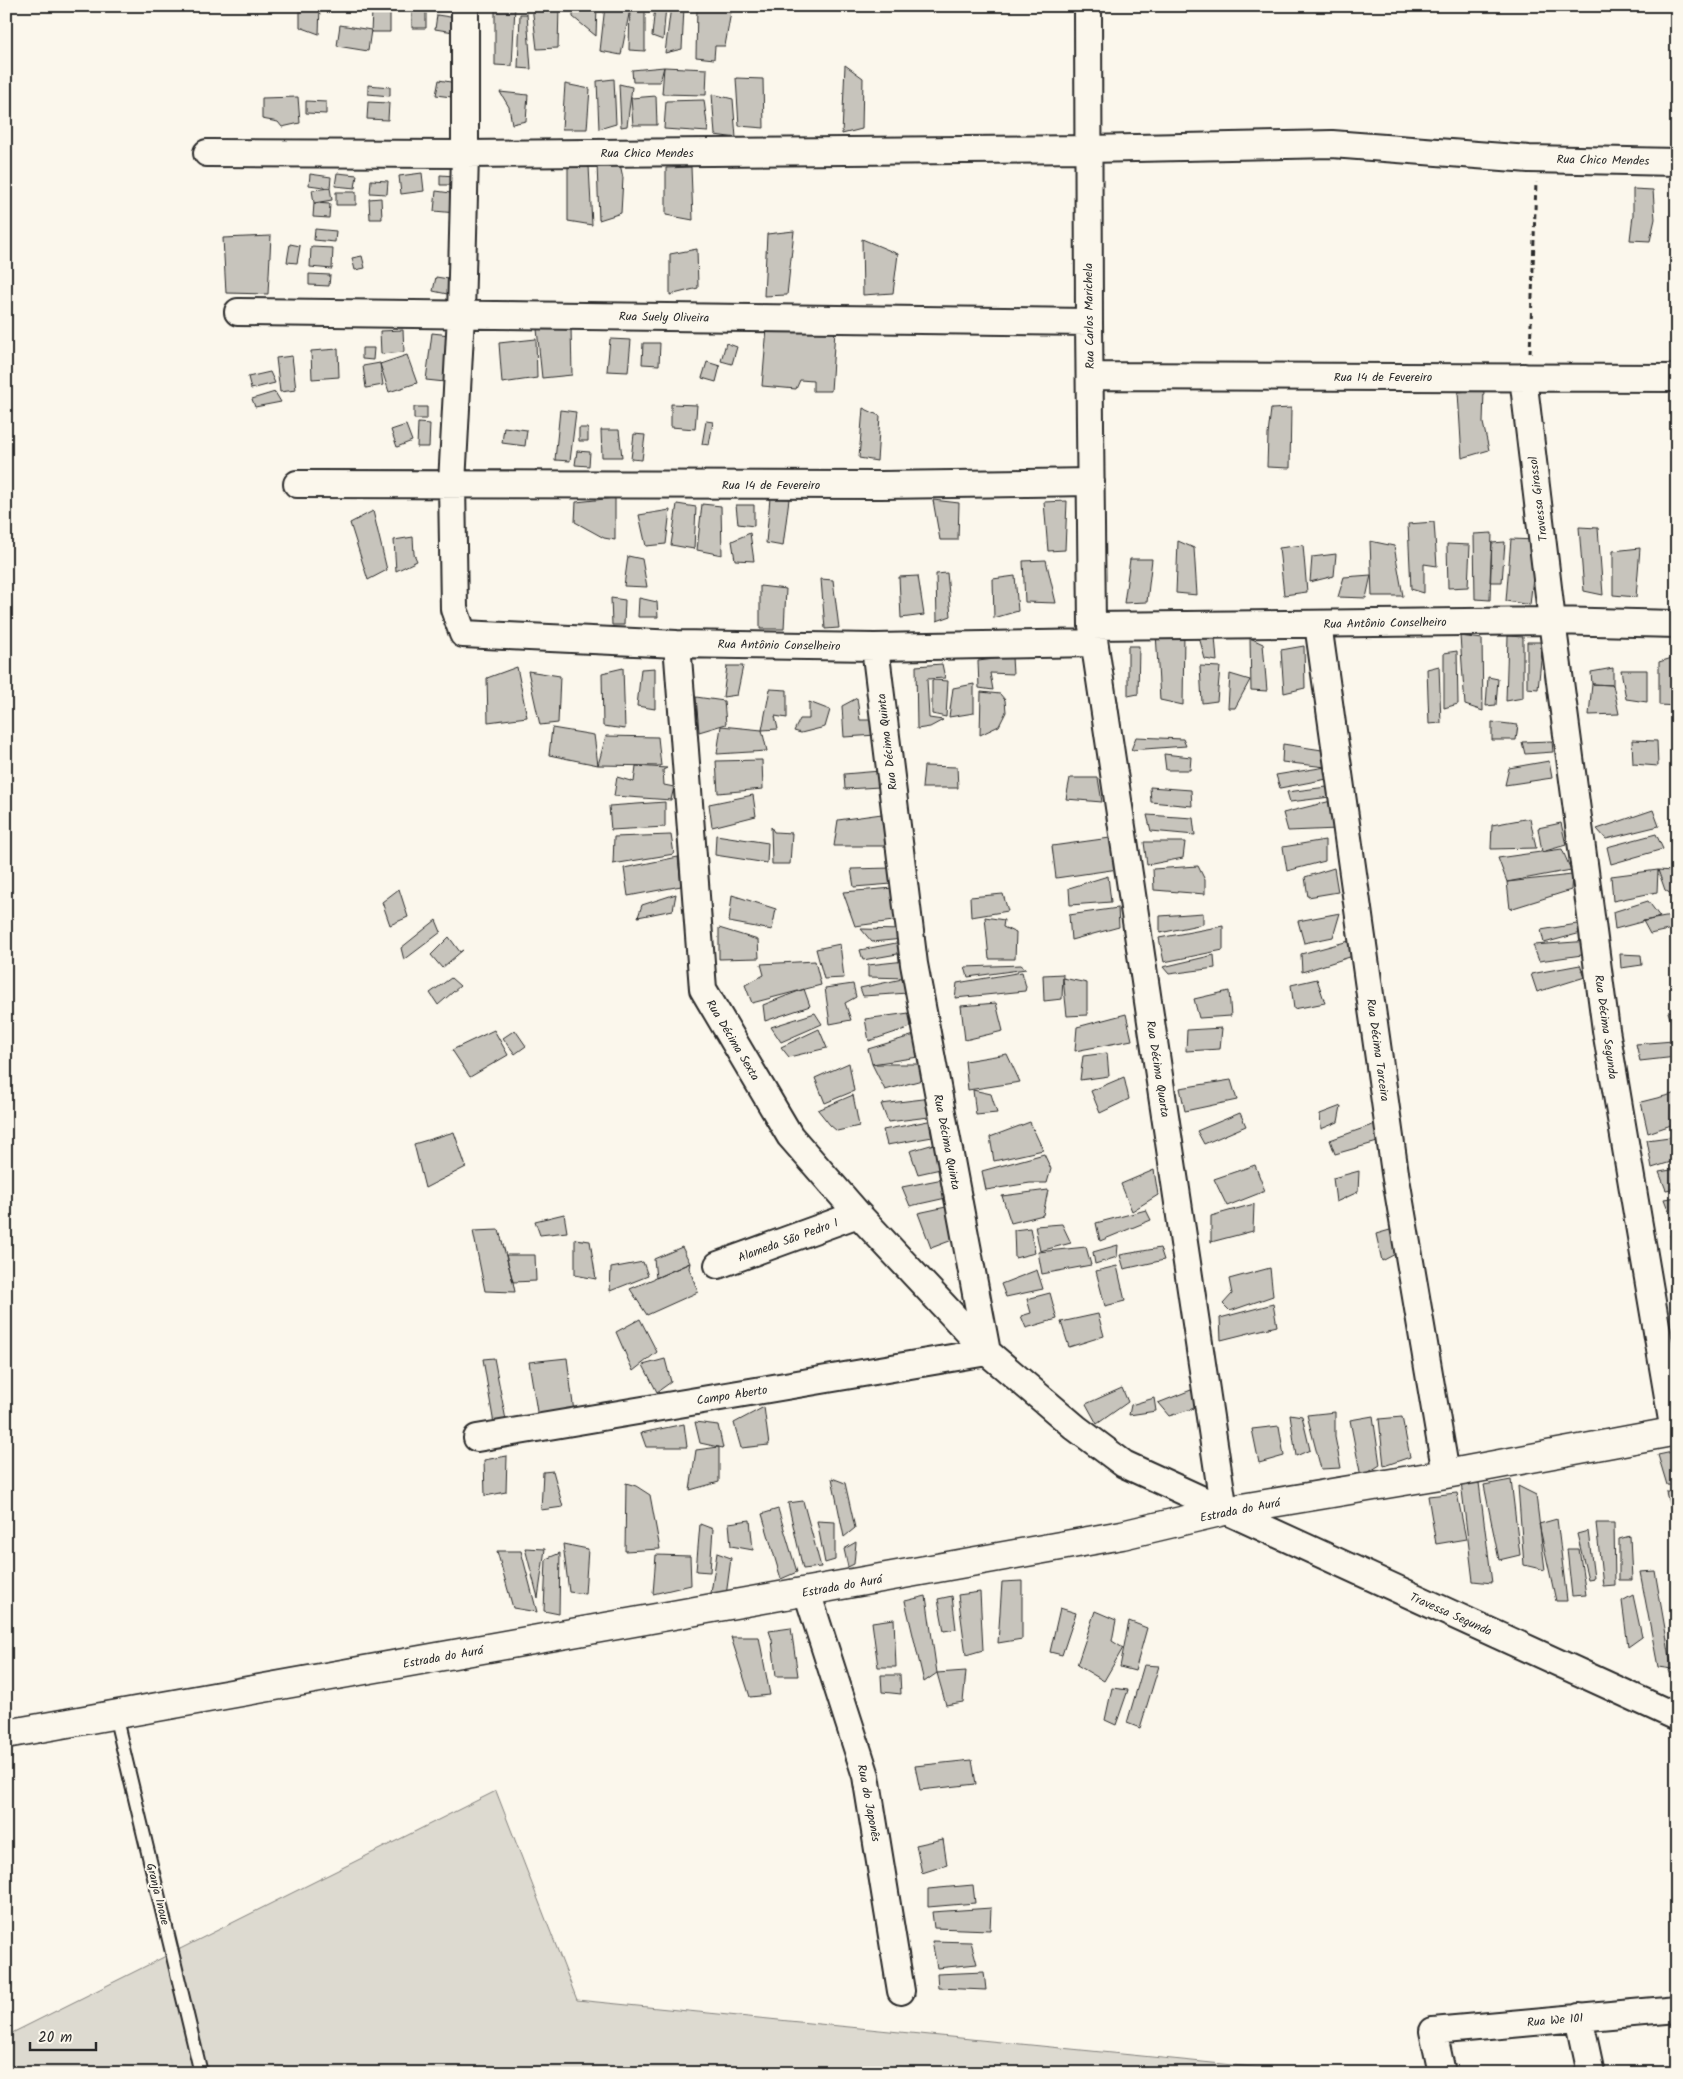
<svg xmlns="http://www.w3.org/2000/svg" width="1683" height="2079" font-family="Kalam,sans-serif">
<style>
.green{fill:#dddad0;stroke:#84827e}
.building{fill:#c7c4bc;stroke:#2b2b2b}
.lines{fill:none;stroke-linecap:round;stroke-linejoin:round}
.lane-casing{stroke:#2b2b2b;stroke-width:16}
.street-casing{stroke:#2b2b2b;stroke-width:30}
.secondary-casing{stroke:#2b2b2b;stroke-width:31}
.path{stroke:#2b2b2b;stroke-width:3;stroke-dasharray:5 4;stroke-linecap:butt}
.lane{stroke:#fbf7ec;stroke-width:12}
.street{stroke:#fbf7ec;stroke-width:26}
.secondary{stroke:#fbf7ec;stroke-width:28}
.labels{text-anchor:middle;stroke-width:4;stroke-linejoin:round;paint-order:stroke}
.street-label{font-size:12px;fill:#2b2b2b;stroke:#fbf7ec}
</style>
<rect width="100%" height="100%" fill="#fbf7ec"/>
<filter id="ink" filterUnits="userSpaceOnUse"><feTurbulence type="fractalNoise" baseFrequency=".02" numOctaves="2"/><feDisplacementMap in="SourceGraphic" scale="10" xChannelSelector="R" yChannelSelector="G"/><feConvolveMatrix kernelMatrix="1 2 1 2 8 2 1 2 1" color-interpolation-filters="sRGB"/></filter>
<g filter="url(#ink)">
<!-- green -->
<path class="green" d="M496,1791L577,2000L1313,2073H6V2036Z"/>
<!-- building -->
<path class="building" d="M300,6H320L319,34L300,27Z
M495,6H515L512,66L495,65Z
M532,6H559L558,48L537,49Z
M573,6H597L596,36L573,17Z
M605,6L630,9L621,55L600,51Z
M630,6H645V51L629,50Z
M655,6H666L663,40L652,36Z
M671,6L684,7L682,49L665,53Z
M697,6H732L725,46H715L714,59L696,57Z
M412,8H426V28H412Z
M372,11H390V32H371Z
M520,14H527L531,69L518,68Z
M437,15L463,19L460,33L435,29Z
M340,25L371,30L368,51L337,46Z
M845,65L863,78L862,129L842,134Z
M664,67L707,69L706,95L662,94Z
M664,67L660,82H633L632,70Z
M736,78L763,79L764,128L739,126Z
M614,79L616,124L599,129L597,81Z
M439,80L462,84L459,98L436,95Z
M565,84L590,89L587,129H562Z
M619,84L632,87L627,126L621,127Z
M368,85L390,87V96L368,94Z
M500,92L528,95L526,121L512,124L509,107Z
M712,94L733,99L736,138L715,135Z
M656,96L657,125H633L631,98Z
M298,97L300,123L282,127L278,122L262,119V98Z
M704,100L708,132L664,129L666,101Z
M306,101L326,102V114L306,113Z
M368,102L389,103L388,120L367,119Z
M619,159L623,178L621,213L599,220L597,163Z
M568,166H589L592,225L568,221Z
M691,167L693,220L666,215V168Z
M337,173L357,175L355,188L335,186Z
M422,173L424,191L401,194L399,176Z
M310,174L331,177L330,188L309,185Z
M440,175L455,176V185H440Z
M371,180L388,181L387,194L370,193Z
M330,188L332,200L314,203L312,190Z
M1633,189L1653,190L1655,219L1650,241L1630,240L1633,215Z
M436,191L458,194L456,213L434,211Z
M336,192H356V205H336Z
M381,198L382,219H370L369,199Z
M314,203L330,204L329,218L313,217Z
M315,229L336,231L335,242L314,240Z
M794,231L787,295L764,296L767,234Z
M271,236L268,294L226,293L223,238Z
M862,239L898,254L893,293L863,295Z
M290,244L300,246L297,263L287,262Z
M311,247L333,248L332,269L310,267Z
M697,249L698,288L670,295V254Z
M362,256L365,268L355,270L352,258Z
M309,274L330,275L329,286L309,285Z
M436,277L455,280L452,295L433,291Z
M571,327L572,375L542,378L537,329Z
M767,328L835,330L831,391H813V381L800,380L796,389L762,386Z
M403,330L404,352L381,354L380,331Z
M432,333L450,335L445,382L426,380Z
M536,339L537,378L502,383L499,343Z
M610,339L631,340L628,372L607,371Z
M643,343H660L659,365L642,364Z
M726,343L737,347L732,364L721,361Z
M362,348H374L373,360L362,359Z
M338,349L339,377L312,379L311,351Z
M407,355L417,383L389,392L380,364Z
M292,356L296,390L280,392L276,358Z
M707,362L720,366L716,382L702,378Z
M380,363L383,385L366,388L363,366Z
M270,372L275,383L251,389L248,377Z
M1484,390L1483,423L1489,450L1462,458L1458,392Z
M275,392L281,402L255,407L252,399Z
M671,404L697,405L695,429L671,427Z
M414,407H427V419H414Z
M863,408L880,416L877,461L859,458Z
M1291,408L1290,468L1267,467L1268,435L1271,409Z
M560,410L576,412L570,461L555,460Z
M706,421L713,422L709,445L702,444Z
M418,423L430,424L429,447H417Z
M406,425L412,441L397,447L391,430Z
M504,427L527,430L525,446L502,443Z
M579,428H588V441H579Z
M601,430H619L622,457H602Z
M634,434L645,435L642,460L631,459Z
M577,451L590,452L589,466L575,465Z
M615,498V540L604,538L575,522L576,502Z
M770,498L789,499L783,546L766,543Z
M933,500L959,503L958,540H940Z
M1067,501L1065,550L1048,551L1044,502Z
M677,504L696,507L694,549L671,545Z
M702,504L721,506L722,555L697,550Z
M736,505H754V526L738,524Z
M670,510L666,544L646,546L639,515Z
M373,511L387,570L368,580L350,523Z
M1434,522L1437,566L1424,564V593L1411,589L1408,524Z
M1579,527L1598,528L1603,595L1584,591Z
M750,533L754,561L735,560L732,541Z
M1492,533L1490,600L1475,599L1474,534Z
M413,537L414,554L417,561L396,571L394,540Z
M1511,539L1537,540L1530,605L1506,601Z
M1178,541L1194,548L1197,595L1176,593Z
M1370,541L1394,546L1403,596H1372Z
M1505,542L1502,582H1490L1492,543Z
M1447,544L1470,545L1468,587L1448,588Z
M1303,545L1307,592L1284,595L1279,548Z
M1640,548L1636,597L1613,595V551Z
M1336,554L1334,576L1310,582L1312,557Z
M628,556L642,559L647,587L624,586Z
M1130,559H1152L1147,602L1124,603Z
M1046,560L1056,603L1025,602L1023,561Z
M947,573L951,616L937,621L936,574Z
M1371,575L1366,598L1338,597L1344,577Z
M918,576L924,615L901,618L899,577Z
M1015,576L1018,611L994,618L993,579Z
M821,579L833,580L839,628L825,629Z
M760,586L786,589L784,629H760Z
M611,598L625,600L624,625H612Z
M639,598L657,602L658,617H638Z
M1184,632L1183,705L1160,700L1156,633Z
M1215,636L1217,661L1205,659L1199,637Z
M1460,636L1482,639L1483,711L1465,705Z
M1508,636L1523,637V698L1506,701Z
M1250,638L1263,644L1267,691L1251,690Z
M1527,642H1543L1538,689L1527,688Z
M1128,646H1139L1138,694L1128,696Z
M1304,646L1305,688L1284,693L1281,650Z
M1457,651L1458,704L1444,708V653Z
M1012,657L1013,674L990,673L993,690L979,688L978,661Z
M1672,658L1677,706L1659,705V662Z
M942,664L945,678L927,679L929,718L943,720L930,727L917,729L916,666Z
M727,666H743L737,695L723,697Z
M1200,666L1220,667L1217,701L1202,703Z
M1439,666L1441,723L1429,724L1427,669Z
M517,667L527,717L488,722L487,678Z
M623,668L625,729L603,726L602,673Z
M655,668V709L637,706L641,669Z
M1613,668V685L1592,684L1591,672Z
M1621,670H1647V702L1626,699Z
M528,671L560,676L558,723L540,725Z
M1230,674L1250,680L1235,708H1228Z
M1488,677L1498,679L1496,705L1486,706Z
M932,680L948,681L946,717L932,714Z
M974,684V713L949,717L953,688Z
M1592,684L1613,685L1619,714L1589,715Z
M770,689L787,690V718L775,716L778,729L762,730Z
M981,692L1000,694L1005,700L1006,712L999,726L980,735Z
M696,697L724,701L726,724L699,732Z
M857,698L860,720H876L877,735L844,737L842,706Z
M809,702L830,710L825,727L801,733L794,731L800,719H809Z
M1492,722L1518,725L1516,740H1492Z
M721,726L762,730L767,751L717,754Z
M552,728L594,735L598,765L549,755Z
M606,736L658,737L661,766L598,765Z
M1136,737L1183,739L1186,746L1131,750Z
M1632,740L1657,741L1658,766L1633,764Z
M1552,741L1553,752L1525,754L1522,742Z
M1283,744L1322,750L1326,767L1282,762Z
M1164,754L1191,757L1190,770H1166Z
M762,760L763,789L718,793L716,761Z
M1549,761L1552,778L1505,785L1509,768Z
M636,766L667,768L663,770L664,785L674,787L671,800L614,796L617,777L634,782Z
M924,766L957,767L958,788H922Z
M1326,767L1327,779L1280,788L1276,775Z
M880,771V787L845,789L844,774Z
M1070,778H1098L1102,802L1066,799Z
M1150,787L1191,790L1192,806L1151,802Z
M1327,787L1330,797L1290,802L1287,792Z
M753,795L756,816L712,827L709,804Z
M1335,800L1338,829L1288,831L1283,813Z
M665,802V827L611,830L609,806Z
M1653,810L1659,826L1606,839L1597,829Z
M889,813L890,846H834L838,820Z
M1147,815L1193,818L1195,835L1151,831Z
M1530,818L1536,848L1491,849L1492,825Z
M1561,823L1566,845L1542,852L1538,828Z
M771,827L774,832L792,833L790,864H772Z
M1656,834L1663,849L1611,864L1607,847Z
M671,835L674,854L613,864L614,837Z
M716,835L768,843L767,863L715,855Z
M1110,838L1118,869L1056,878L1052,846Z
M1325,840V861L1287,871L1283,847Z
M1144,842H1185L1183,858L1147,865Z
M1562,849L1571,870L1507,882L1498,858Z
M678,857L681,886L628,896L624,868Z
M1198,866L1205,880V894L1154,890L1153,869Z
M891,868L892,884L854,887L851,869Z
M1334,868L1338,892L1308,897L1305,877Z
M1658,870L1657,892L1613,901L1611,876Z
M1658,870L1673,871L1674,896L1665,890Z
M1572,875L1571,890L1510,909L1507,882Z
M1108,876L1111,902L1070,905L1069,888Z
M894,888L901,920L855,926L843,892Z
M399,889L408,917L390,925L382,902Z
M676,894L673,910L638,917L642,905Z
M1003,894L1008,911L971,917L970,897Z
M732,895L776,909L772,930L729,922Z
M1648,901L1660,917L1615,929L1613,912Z
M1118,908L1119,927L1071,940L1069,915Z
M1203,913V924L1160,933V916Z
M1340,913L1333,937L1304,943L1298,921Z
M1677,915V928L1650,934L1643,921Z
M985,917L1004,920L1003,927L1016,933L1015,959H989Z
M436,920L441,932L404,960L401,948Z
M1577,924L1581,933L1544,943L1541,930Z
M1223,926V950L1164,962L1159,938Z
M719,928L758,940L759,958L719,959Z
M861,929L902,930L903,939L872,942Z
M449,937L460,952L463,950L442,968L431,955Z
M1349,941L1353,956L1302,972L1301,954Z
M1590,941L1589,954L1539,961L1533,945Z
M901,942L903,953L863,960L860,950Z
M840,944L844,978L824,979L816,949Z
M1620,954L1641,955L1642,965L1621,968Z
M1214,955L1215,968L1169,974L1163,967Z
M815,961L821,985L752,1003L745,985L764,975L761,964Z
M905,961L907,978L868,977V965Z
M1021,965L1026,969L968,977L965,967Z
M1580,965L1585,977L1537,992L1531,974Z
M1022,972L1026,987L1025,991L955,998L957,983Z
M1063,974L1062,999L1044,1001L1043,975Z
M451,978L460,986L438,1005L430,993Z
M907,978L908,993L863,996L860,988Z
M1063,978L1087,983V1015L1067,1016Z
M1317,979L1325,1003L1294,1009L1291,985Z
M853,984L856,997L845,1003L851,1020L830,1024L825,988Z
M804,989L810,1006L765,1021L763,1005Z
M1229,991L1231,1016L1199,1018L1194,999Z
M996,1003L1003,1031L965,1040L961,1006Z
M1677,1009V1031L1674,1032L1668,1012Z
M815,1013L822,1024L781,1042L771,1027Z
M909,1013L911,1027L869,1041L865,1019Z
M1126,1014L1132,1040L1075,1051L1077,1027Z
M1222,1028L1220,1049L1186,1051L1187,1030Z
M819,1029L827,1048L789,1057L781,1047Z
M494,1030L508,1055L470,1077L452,1050Z
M515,1030L526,1046L515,1054L503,1038Z
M921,1033L925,1056L872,1064L868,1049Z
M1673,1041L1676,1057L1640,1061L1636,1044Z
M1107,1053L1109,1076L1080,1080L1083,1056Z
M1007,1054L1020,1082L968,1090L965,1061Z
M849,1063L854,1091L825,1103L815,1078Z
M872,1064H919L922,1080L885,1090Z
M1124,1077L1129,1099L1100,1113L1091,1091Z
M1231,1080L1237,1100L1185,1111L1180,1088Z
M973,1090L991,1094L997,1113L976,1115Z
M1677,1093V1123L1648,1133L1641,1102Z
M853,1095L859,1126L837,1131L830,1125L818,1110Z
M932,1098L937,1116L888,1122L881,1104Z
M1341,1106L1338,1122L1321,1129L1320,1114Z
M1240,1113L1246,1126L1204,1144L1197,1131Z
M933,1120L938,1136L887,1145L883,1130Z
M1030,1122L1043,1150L994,1161L990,1137Z
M1375,1124L1381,1141L1335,1154L1330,1140Z
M454,1132L466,1167L425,1188L414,1144Z
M1677,1136V1160L1652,1168L1647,1140Z
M941,1142L945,1168L918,1174L910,1151Z
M1044,1154L1051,1169L1047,1183H1030L986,1190L982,1171Z
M1255,1165L1265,1191L1227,1206L1214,1179Z
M1677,1169V1188L1666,1190L1659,1172Z
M1154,1170L1158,1195L1132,1211L1121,1184Z
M1359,1171L1358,1192L1336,1202L1333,1178Z
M948,1178L955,1196L910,1206L902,1187Z
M1048,1190L1043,1215L1011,1223L1002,1196Z
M1677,1197V1219L1672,1220L1664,1199Z
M1254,1204L1253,1231L1211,1242V1216Z
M946,1207L955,1239L931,1248L918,1213Z
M1146,1210L1151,1220L1100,1241L1096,1223Z
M564,1214L567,1232L540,1235L535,1221Z
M1062,1224L1071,1243L1040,1251L1035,1226Z
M1030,1228L1035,1253L1015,1258L1014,1230Z
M1397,1228L1403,1250L1382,1261L1376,1234Z
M499,1230L513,1282L515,1292L485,1291L473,1231Z
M1677,1234V1263L1670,1235Z
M575,1239L590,1241L596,1279L575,1275Z
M1118,1245L1117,1257L1095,1264L1093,1252Z
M682,1247L690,1263L656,1278L654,1259Z
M1086,1247L1091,1265L1042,1274L1038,1252Z
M1160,1248L1164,1260L1124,1269L1120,1255Z
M506,1255H535L536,1281L513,1282Z
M643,1262L648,1276L610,1291L611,1268Z
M690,1263L689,1268L698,1292L647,1315L630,1289Z
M1117,1266L1125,1301L1105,1306L1096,1271Z
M1270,1268L1273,1296L1230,1311L1223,1304L1232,1294L1229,1279Z
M1037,1270L1043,1289L1006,1297L1001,1284Z
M1050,1293L1057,1319L1026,1328L1021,1316L1031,1313L1027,1299Z
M1273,1304L1277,1326L1221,1340L1220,1318Z
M1098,1314L1104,1336L1069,1347L1061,1322Z
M640,1319L657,1352L633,1371L616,1332Z
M494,1358L507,1425L494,1424L483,1359Z
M567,1358L574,1412L538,1418L529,1362Z
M665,1359L671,1382L657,1392L643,1365Z
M1122,1388L1128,1402L1097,1424L1086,1404Z
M1191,1390L1198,1407L1169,1416L1158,1403Z
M1154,1398L1156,1411L1129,1415L1131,1405Z
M764,1407L769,1445L741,1448L734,1423Z
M1335,1412V1437L1341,1468L1321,1469L1307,1415Z
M1290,1414L1302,1416L1310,1450L1296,1456Z
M1373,1416L1380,1465L1361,1477L1350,1420Z
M1402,1417L1410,1457L1384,1466L1379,1419Z
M695,1422L718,1425L723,1448L700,1443Z
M684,1424L687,1447H646L641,1433Z
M1279,1426L1284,1456L1259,1463L1252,1429Z
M719,1447V1482L690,1490L696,1450Z
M1677,1451V1486L1667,1485L1658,1455Z
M507,1456L506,1492L485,1496L484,1460Z
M553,1471L563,1507L541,1510L543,1472Z
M832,1478L845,1483L855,1528L844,1537Z
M1511,1480L1520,1555L1499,1560L1484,1485Z
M1461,1482L1479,1483L1492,1583L1473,1581Z
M626,1483L636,1486L650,1495L660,1549L625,1551Z
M1518,1486L1536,1495L1545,1570L1524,1565Z
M1666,1492H1677V1537Z
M1457,1493L1466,1539L1436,1544L1428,1496Z
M803,1501L821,1567L803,1569L788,1503Z
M778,1509L797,1572L781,1579L762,1514Z
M1557,1519L1567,1601H1556L1539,1524Z
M750,1520L753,1550L731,1546L729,1523Z
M817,1521L835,1522V1560L825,1563Z
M1596,1523H1614L1615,1585L1603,1586Z
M700,1524L713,1529L710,1572L696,1571Z
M1588,1531L1594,1578L1588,1579L1577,1534Z
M1630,1536L1632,1580H1619V1539Z
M856,1542L854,1564L848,1567L844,1549Z
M563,1544L588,1549L585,1594L569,1592Z
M525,1548L545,1549L538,1598Z
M1567,1549H1579L1586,1595L1572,1596Z
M497,1551H521L537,1612L513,1608Z
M560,1553L559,1614L544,1611L546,1559Z
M717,1553L731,1558L726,1596L711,1593Z
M656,1555L690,1556L691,1585L653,1594Z
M1655,1571L1672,1669L1658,1667L1640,1572Z
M1022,1581V1639L998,1643L1002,1582Z
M980,1592L983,1650L966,1655L958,1595Z
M1633,1595L1642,1637L1628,1647L1622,1601Z
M926,1596L937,1673L924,1682L905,1601Z
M952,1596L956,1629L944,1631L938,1599Z
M1060,1608L1076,1613L1062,1655L1050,1652Z
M1095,1611L1116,1620L1112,1641L1123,1648L1104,1681L1077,1665Z
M894,1619L896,1667H878L872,1622Z
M1129,1621L1147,1628L1135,1671L1120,1667Z
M791,1628L798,1676H776L772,1640L769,1631Z
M731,1637H759L770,1695L750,1697Z
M1144,1665L1159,1666L1140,1728L1127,1723Z
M1677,1667V1692L1675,1693L1668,1670Z
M966,1671L963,1702L946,1705L937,1673Z
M881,1675H900L901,1694L882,1692Z
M1112,1688L1128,1690L1116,1725L1105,1720Z
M972,1760L976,1784L920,1790L915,1766Z
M943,1839L947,1865L922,1873L916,1845Z
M973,1885L975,1903L928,1907V1889Z
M991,1908L990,1930L934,1928L932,1912Z
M932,1941L971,1942L977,1964L937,1968Z
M984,1972L986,1990L938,1988L937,1974Z"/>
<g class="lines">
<!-- lane casing -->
<g class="lane-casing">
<path id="lane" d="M115,1715L201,2073"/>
</g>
<!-- street casing -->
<g class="street-casing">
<path id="street" d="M465,6V154L461,315L452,483L454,609L463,634L677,644L875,647L1094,643
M1088,6L1089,322L1092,626L1224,1511
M207,153L465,154L1088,149L1332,144L1529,159L1677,162
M238,312L1089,322
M1090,376L1677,378
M1523,377L1552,621L1606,1030L1674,1432
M297,484L881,485L1091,482
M1318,624L1395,1173L1446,1474
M1092,626L1552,621L1677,624
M677,644L703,989L790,1136L858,1214L987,1352L1076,1428L1124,1464L1677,1717
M875,647L914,964L987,1352
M718,1265L858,1214
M477,1438L987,1352
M807,1592L866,1776L901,1991
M1579,2017L1591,2073
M1442,2073L1433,2031L1677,2009"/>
</g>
<!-- secondary casing -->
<g class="secondary-casing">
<path id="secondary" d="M6,1734L1122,1535L1224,1511L1446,1474L1677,1431"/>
</g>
<!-- path -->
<path class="path" d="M1530,353L1536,182"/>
<!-- lane -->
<use href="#lane" class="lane"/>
<!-- street -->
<use href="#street" class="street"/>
<!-- secondary -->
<use href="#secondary" class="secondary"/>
</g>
</g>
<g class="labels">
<!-- street labels -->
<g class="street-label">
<text x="647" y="157">Rua Chico Mendes</text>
<text transform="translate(1603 160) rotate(1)" y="4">Rua Chico Mendes</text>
<text transform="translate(1089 316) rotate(-91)" y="4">Rua Carlos Marichela</text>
<text transform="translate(664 317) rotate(1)" y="4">Rua Suely Oliveira</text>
<text x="1383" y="381">Rua 14 de Fevereiro</text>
<text x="771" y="489">Rua 14 de Fevereiro</text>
<text transform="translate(1538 499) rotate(-97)" y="4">Travessa Girassol</text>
<text transform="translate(1385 623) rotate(-1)" y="4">Rua Antônio Conselheiro</text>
<text transform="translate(779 645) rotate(1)" y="4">Rua Antônio Conselheiro</text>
<text transform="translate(887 742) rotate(-97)" y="4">Rua Décima Quinta</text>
<text transform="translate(1606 1027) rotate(82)" y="4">Rua Décima Segunda</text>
<text transform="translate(733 1040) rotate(59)" y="4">Rua Décima Sexta</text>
<text transform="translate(1378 1050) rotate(82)" y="4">Rua Décima Tarceira</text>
<text transform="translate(1158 1069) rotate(81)" y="4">Rua Décima Quarta</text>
<text transform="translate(947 1142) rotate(79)" y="4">Rua Décima Quinta</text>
<text transform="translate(788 1240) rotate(-20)" y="4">Alameda São Pedro I</text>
<text transform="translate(732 1395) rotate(-9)" y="4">Campo Aberto</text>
<text transform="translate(1240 1510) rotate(-11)" y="4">Estrada do Aurá</text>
<text transform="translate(842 1586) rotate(-10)" y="4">Estrada do Aurá</text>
<text transform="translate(1451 1614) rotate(24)" y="4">Travessa Segunda</text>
<text transform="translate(443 1657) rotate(-10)" y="4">Estrada do Aurá</text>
<text transform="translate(869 1803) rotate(79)" y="4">Rua do Japonês</text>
<text transform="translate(158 1894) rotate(76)" y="4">Granja Inoue</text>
<text transform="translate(1555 2020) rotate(-5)" y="4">Rua We 101</text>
</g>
</g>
<!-- margin -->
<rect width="1683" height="2079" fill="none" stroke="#fbf7ec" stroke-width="25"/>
<rect x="12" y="12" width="1658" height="2054" fill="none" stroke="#2b2b2b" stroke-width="2" filter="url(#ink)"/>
<!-- scale -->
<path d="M30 2042v8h66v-8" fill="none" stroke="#2b2b2b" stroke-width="2.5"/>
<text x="38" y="2042" font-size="15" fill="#2b2b2b" stroke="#fbf7ec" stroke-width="4" paint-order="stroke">20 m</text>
</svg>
